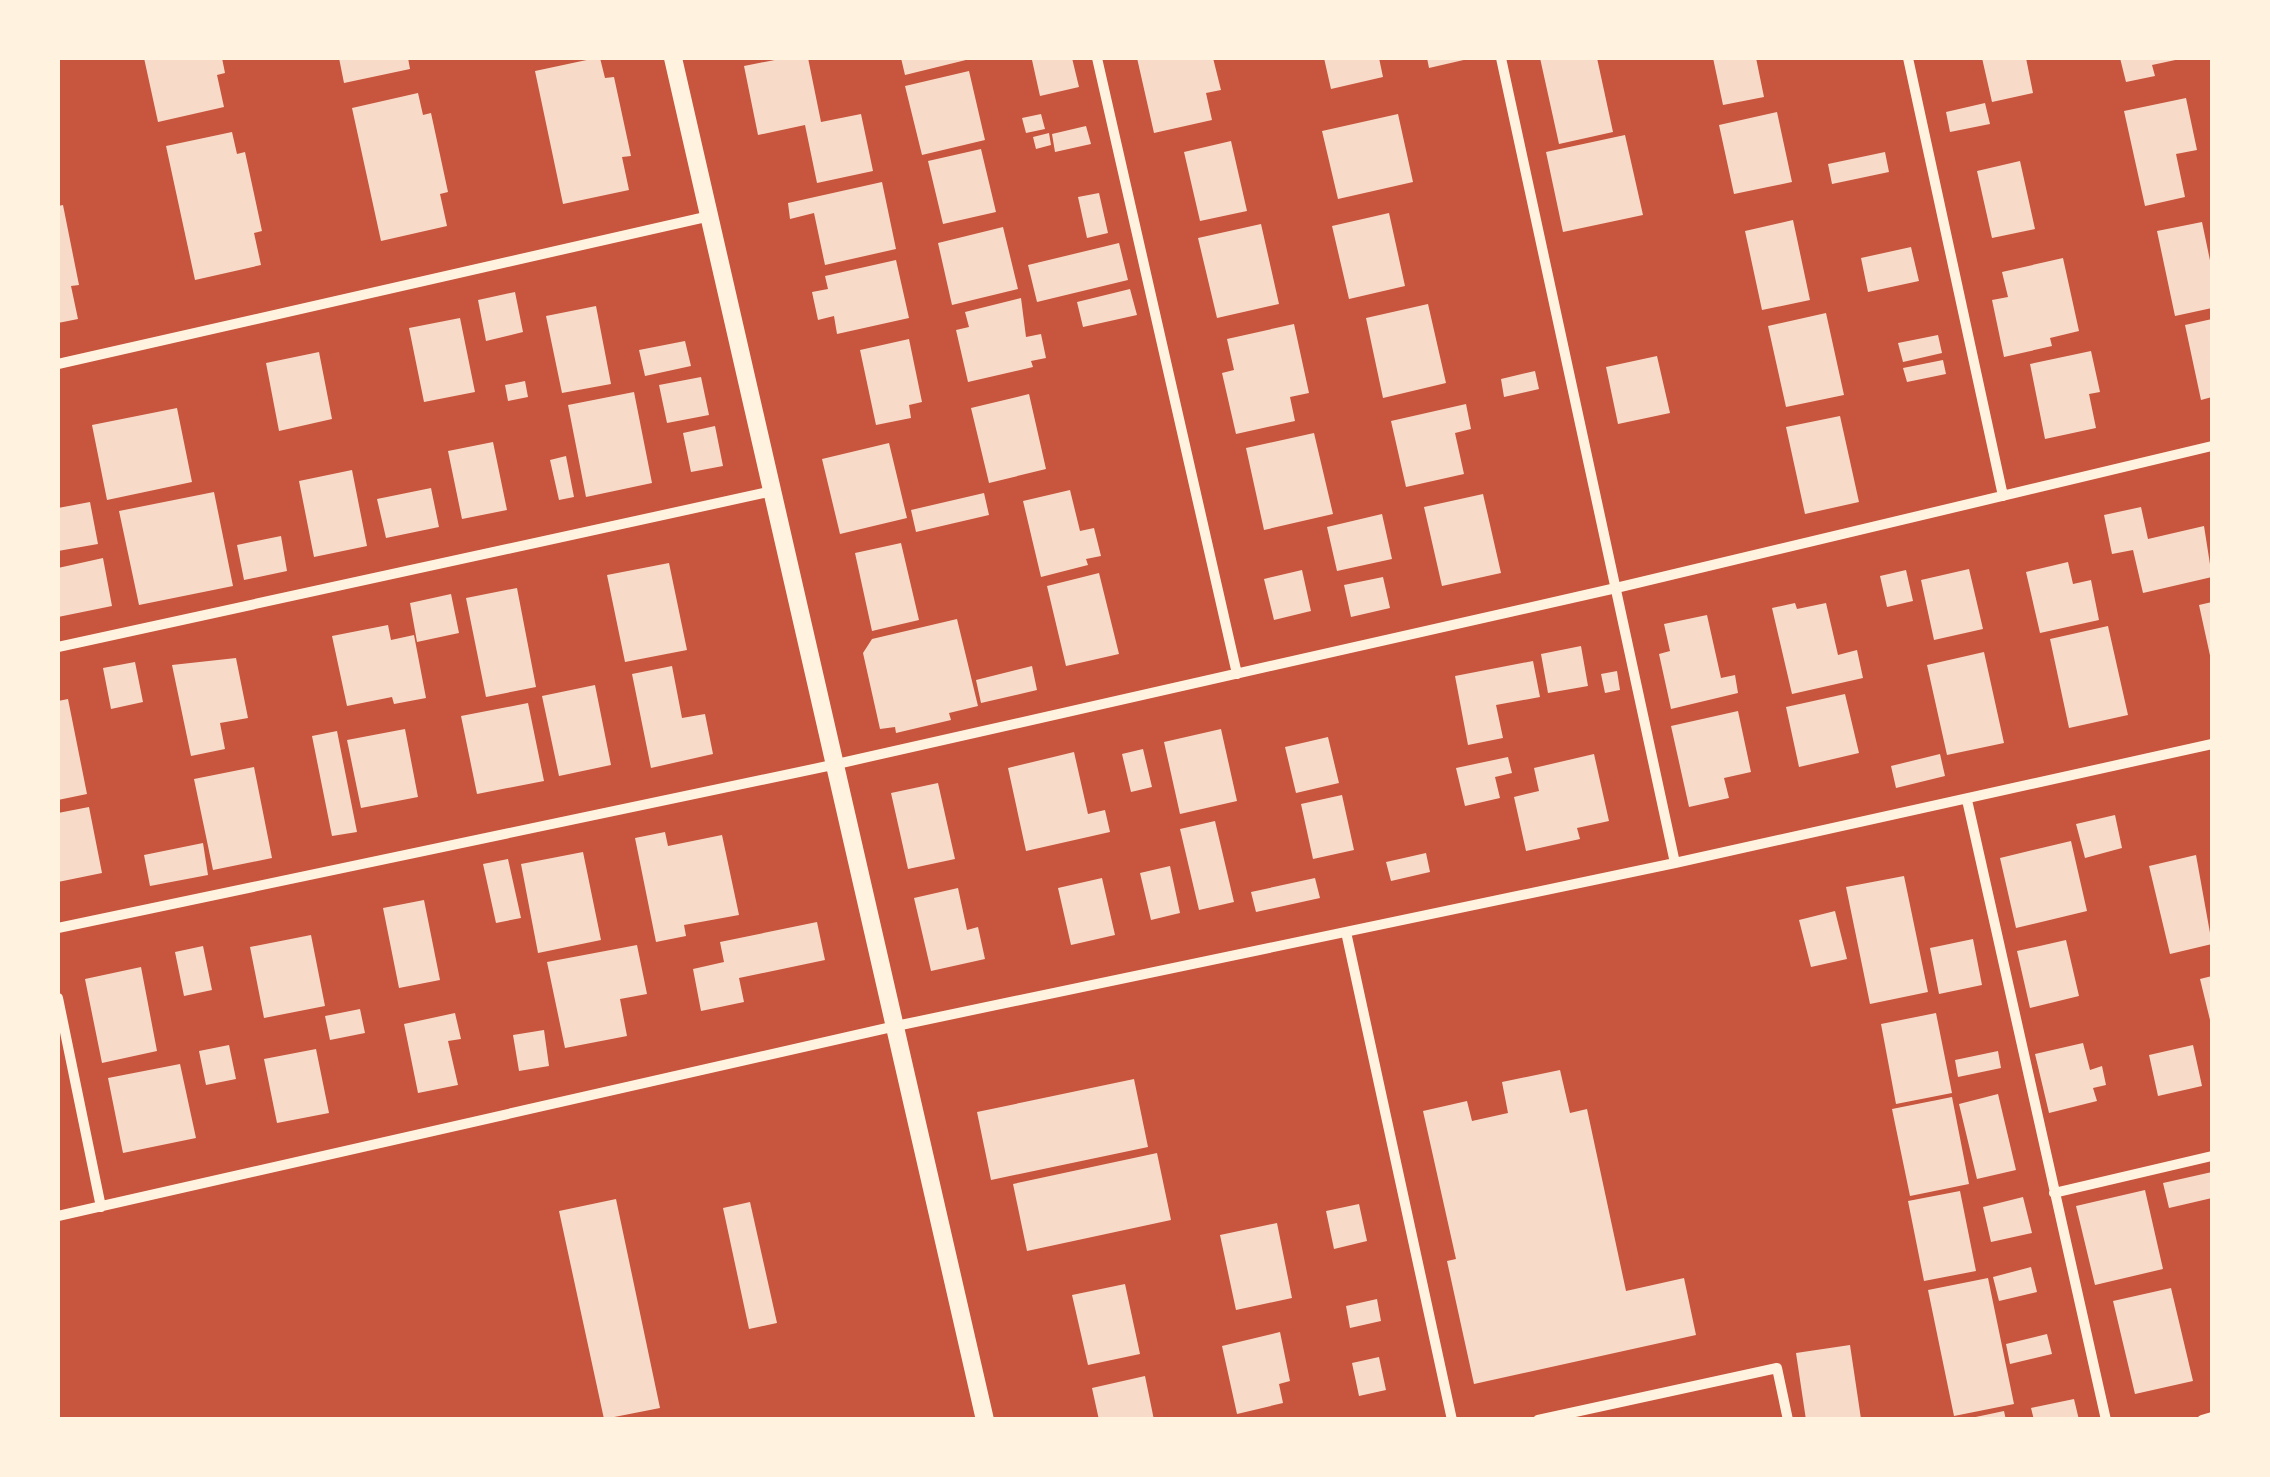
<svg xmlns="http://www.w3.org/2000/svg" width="2270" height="1477" font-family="'Source Sans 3',sans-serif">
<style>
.building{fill:#f7dbc8}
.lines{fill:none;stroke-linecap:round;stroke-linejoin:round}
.minor{stroke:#fff3e0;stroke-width:10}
.tertiary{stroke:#fff3e0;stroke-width:18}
</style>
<rect width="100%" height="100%" fill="#c8553d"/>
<!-- building -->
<path class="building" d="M144,58H222L225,73L217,75L224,107L158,122Z
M339,58H408L410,69L344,83Z
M596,58H600L605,78L614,77L631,156L622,157L629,190L563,204L535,71Z
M785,58H808L821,122L861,114L873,171L817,183L805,125L758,135L744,66Z
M901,58H970V59L905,75Z
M1072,58L1079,87L1040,96L1032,60Z
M1137,58H1213L1221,90L1206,93L1212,120L1154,133Z
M1324,58H1379L1383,77L1331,89Z
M1427,58H1468V59L1429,68Z
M1540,58H1597L1613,132L1559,144Z
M1713,58H1756L1764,97L1723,105Z
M1982,58H2026L2033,93L1992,102Z
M2120,58H2180V59L2152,65L2155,76L2126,82Z
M969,71L985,140L922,155L905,86Z
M418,93L423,115L431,113L448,192L440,194L447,226L381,241L352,108Z
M2186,98L2197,150L2176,154L2185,197L2145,206L2124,111Z
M1985,103L1990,124L1950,132L1946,112Z
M1777,112L1792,182L1734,194L1719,125Z
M1041,114L1045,129L1026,133L1022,118Z
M1398,114L1413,182L1338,199L1322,131Z
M1086,126L1091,144L1055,152L1052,134Z
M232,132L237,154L245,152L262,231L254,233L261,265L195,280L166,146Z
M1049,133L1051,145L1036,149L1033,137Z
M1625,135L1643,215L1563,232L1546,152Z
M1231,141L1247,211L1200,221L1184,152Z
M981,149L996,212L943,224L928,161Z
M1885,152L1889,172L1832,184L1828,164Z
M2020,161L2035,229L1992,238L1977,171Z
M882,182L896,249L825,265L814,213L790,219L788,203Z
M1099,193L1108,233L1087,238L1078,197Z
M63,205L79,285L71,286L78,319L58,323V206Z
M1389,213L1405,286L1349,299L1332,226Z
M1793,220L1810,300L1762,310L1745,231Z
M2202,222L2212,270V308L2175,316L2157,231Z
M1261,224L1279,304L1217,318L1198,238Z
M1003,227L1018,289L952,305L938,243Z
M1119,243L1128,280L1037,302L1028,265Z
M1911,247L1919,281L1868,292L1861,258Z
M2063,258L2079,331L2050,338L2052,346L2004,357L1992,300L2008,297L2002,272Z
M896,260L909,318L837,334L834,316L818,320L812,292L828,289L825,276Z
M1130,289L1137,315L1083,327L1077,302Z
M515,292L523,332L486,341L478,300Z
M1021,298L1026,337L1041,334L1046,358L1031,361L1033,367L968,382L956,330L969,327L965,312Z
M1428,304L1446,383L1383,398L1366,318Z
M596,306L611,384L562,393L546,316Z
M1826,313L1844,395L1786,407L1768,326Z
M460,318L475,392L424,402L409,328Z
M2212,319V397L2201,400L2185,325Z
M1294,324L1309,393L1290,397L1295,421L1236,434L1222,373L1234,370L1227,339Z
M1938,335L1942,353L1903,362L1898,343Z
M909,339L922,402L909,405L911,418L876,425L860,350Z
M685,341L691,366L645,376L639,350Z
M2091,351L2100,392L2089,394L2096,428L2045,439L2030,364Z
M319,352L332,419L279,431L266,363Z
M1657,356L1670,413L1618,424L1606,367Z
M1943,360L1946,374L1907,382L1903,368Z
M1535,371L1539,389L1504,397L1501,379Z
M701,377L709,415L667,423L659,385Z
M525,381L528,397L508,401L505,385Z
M634,392L652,483L586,497L568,405Z
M1029,394L1046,469L989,483L971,408Z
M1466,404L1471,429L1455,433L1464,474L1406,487L1391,421Z
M177,408L192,482L107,500L92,425Z
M1840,416L1859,502L1805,514L1786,427Z
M715,426L723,466L691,472L683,433Z
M1314,433L1333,514L1264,530L1246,448Z
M493,442L507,510L462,519L448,451Z
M889,443L907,518L840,534L822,459Z
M566,456L574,497L559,500L550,460Z
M352,470L367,546L314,557L299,481Z
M431,488L439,527L386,538L377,499Z
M1070,490L1080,531L1094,528L1101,556L1086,559L1088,565L1041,577L1023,501Z
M214,492L233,586L139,605L119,511Z
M984,493L989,515L916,532L911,510Z
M1483,494L1501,573L1442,586L1424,507Z
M90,502L98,544L58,551V508Z
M2141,507L2148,539L2204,526L2212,577L2143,593L2133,550L2112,554L2104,515Z
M1382,514L1392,559L1337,571L1327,527Z
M281,536L287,571L244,580L237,545Z
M901,543L919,620L872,631L855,553Z
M103,558L112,606L58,617V568Z
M2068,562L2073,584L2091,580L2099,620L2040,633L2026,572Z
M669,563L687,650L625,662L607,575Z
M1969,569L1983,629L1934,640L1921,580Z
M1302,570L1311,611L1274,620L1264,579Z
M1906,570L1913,601L1887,607L1880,576Z
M1099,573L1119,654L1066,666L1047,586Z
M1383,577L1390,608L1351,617L1344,585Z
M517,588L536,687L486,697L466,598Z
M451,594L459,633L417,642L410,603Z
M2212,602V660H2211L2199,605Z
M1795,603L1797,609L1826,603L1838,655L1857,650L1863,678L1792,694L1772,608Z
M1707,615L1721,678L1735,675L1738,693L1671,709L1659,654L1670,651L1664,624Z
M957,619L978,706L949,713L951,720L896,733L895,727L880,729L863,653L872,639Z
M388,625L391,640L414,635L426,698L394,704L392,697L347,706L332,636Z
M2108,626L2128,715L2069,728L2050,639Z
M1581,646L1588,686L1548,693L1541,654Z
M1984,652L2004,743L1947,755L1927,665Z
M236,658L248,718L220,723L225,749L191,756L172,665Z
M1533,661L1540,697L1496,705L1503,738L1468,745L1455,676Z
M135,662L143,702L111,709L103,668Z
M672,666L682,718L705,714L713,754L651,768L632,674Z
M1032,666L1037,690L981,703L976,680Z
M1617,671L1620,690L1605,693L1601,674Z
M595,685L611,765L559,776L542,696Z
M1845,694L1859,753L1799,767L1786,707Z
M68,699L87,794L58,800V701Z
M528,703L544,781L477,794L461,716Z
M1738,711L1751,772L1724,778L1729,798L1689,807L1671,726Z
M405,729L418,797L361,808L347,740Z
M1221,729L1237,801L1180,814L1164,742Z
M337,731L357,832L332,836L312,736Z
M1328,737L1339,783L1296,793L1285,747Z
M1143,749L1152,787L1131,792L1122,754Z
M1074,752L1088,814L1105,810L1110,832L1026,851L1008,768Z
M1594,754L1609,821L1577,828L1580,839L1526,851L1514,797L1539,791L1534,768Z
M1940,754L1945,776L1896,788L1891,766Z
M1508,757L1512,773L1495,777L1500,798L1465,806L1456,768Z
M254,767L272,858L213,870L194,779Z
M938,783L955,859L908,869L891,793Z
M1342,795L1354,850L1313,859L1301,804Z
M89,807L102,873L58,882V813Z
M2115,815L2122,848L2085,858L2076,824Z
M1215,821L1234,902L1199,910L1180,829Z
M665,832L668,846L722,835L739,915L684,925L686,936L656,942L635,838Z
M2071,841L2087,911L2016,928L2000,858Z
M203,843L208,875L150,886L144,855Z
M583,852L601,940L538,953L521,864Z
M1426,853L1430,872L1391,881L1386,862Z
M2196,855L2212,944L2170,954L2149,866Z
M508,859L521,918L496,923L483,864Z
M1170,866L1180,913L1151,920L1140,873Z
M1904,876L1928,992L1870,1004L1846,887Z
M1102,878L1115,935L1071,945L1058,888Z
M1315,878L1320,898L1256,912L1251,892Z
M958,888L967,930L978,927L985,959L931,971L914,898Z
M424,900L440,980L399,988L383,908Z
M1835,911L1847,959L1811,967L1799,920Z
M817,922L825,960L739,978L744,1002L701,1011L693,969L724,962L720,942Z
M311,935L325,1006L264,1018L250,947Z
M1973,939L1982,985L1939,994L1930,948Z
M2066,940L2079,996L2030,1008L2017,951Z
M637,945L647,994L620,999L627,1036L565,1048L547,962Z
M203,946L212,990L184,996L175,952Z
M141,967L157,1051L102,1063L85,979Z
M2212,976V1024H2211L2200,979Z
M360,1009L365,1033L330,1040L325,1016Z
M455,1013L461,1039L448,1041L458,1085L418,1093L404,1024Z
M1936,1013L1952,1093L1896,1104L1881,1024Z
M544,1030L549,1066L519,1071L513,1035Z
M2083,1043L2090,1070L2102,1066L2106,1085L2093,1088L2097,1101L2049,1113L2035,1054Z
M229,1045L236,1079L206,1085L199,1051Z
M2193,1045L2202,1086L2158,1096L2149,1055Z
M316,1049L329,1113L277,1123L264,1059Z
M1998,1051L2001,1068L1958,1077L1955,1060Z
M180,1064L196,1138L123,1153L108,1078Z
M1560,1070L1570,1113L1587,1109L1626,1291L1684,1278L1696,1335L1474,1384L1447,1261L1456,1259L1423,1111L1467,1101L1472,1121L1508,1113L1502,1082Z
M1134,1079L1148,1147L991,1180L977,1112Z
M1998,1094L2016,1170L1977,1179L1959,1104Z
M1952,1097L1969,1184L1910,1196L1892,1109Z
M1157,1153L1171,1220L1027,1251L1013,1184Z
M2212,1172V1198L2169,1208L2163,1183Z
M2145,1190L2163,1269L2095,1285L2076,1206Z
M1960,1191L1976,1271L1924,1281L1908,1201Z
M2023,1197L2032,1233L1991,1242L1983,1207Z
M616,1199L660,1408L604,1419L559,1211Z
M750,1202L777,1323L749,1329L723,1208Z
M1359,1204L1367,1241L1334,1249L1326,1211Z
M1277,1223L1292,1298L1236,1310L1220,1235Z
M2031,1267L2037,1292L1999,1301L1993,1277Z
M1988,1278L2014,1404L1954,1416L1928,1290Z
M1125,1284L1140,1354L1088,1365L1072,1295Z
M2171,1288L2193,1381L2135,1394L2113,1301Z
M1377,1299L1381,1321L1350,1328L1346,1306Z
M1280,1332L1290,1381L1279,1384L1283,1403L1237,1414L1222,1346Z
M2047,1334L2052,1354L2010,1364L2006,1344Z
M1850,1345L1861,1419L1806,1420L1796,1353Z
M1379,1357L1386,1390L1359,1396L1352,1363Z
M1145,1376L1154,1420H1099L1092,1388Z
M2074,1399L2079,1420H2034L2031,1408Z
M2004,1411L2006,1420H1972L1971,1418Z"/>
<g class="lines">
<!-- minor -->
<path class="minor" d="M1097,58L1237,674
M1501,58L1675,863
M1908,58L2003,496
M58,364L710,216
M58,647L773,491
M1967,800L2106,1420
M58,928L837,764L1616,588L2212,446
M1346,932L1452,1420
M58,998L101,1207
M2054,1193L2212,1156
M58,1216L896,1026L1675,863L2212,744
M1538,1420L1777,1368L1788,1420
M2202,1420L2212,1417"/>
<!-- tertiary -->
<path class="tertiary" d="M673,58L985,1420"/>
</g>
<!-- border -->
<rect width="2270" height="1477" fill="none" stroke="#fff3e0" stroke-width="120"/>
</svg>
